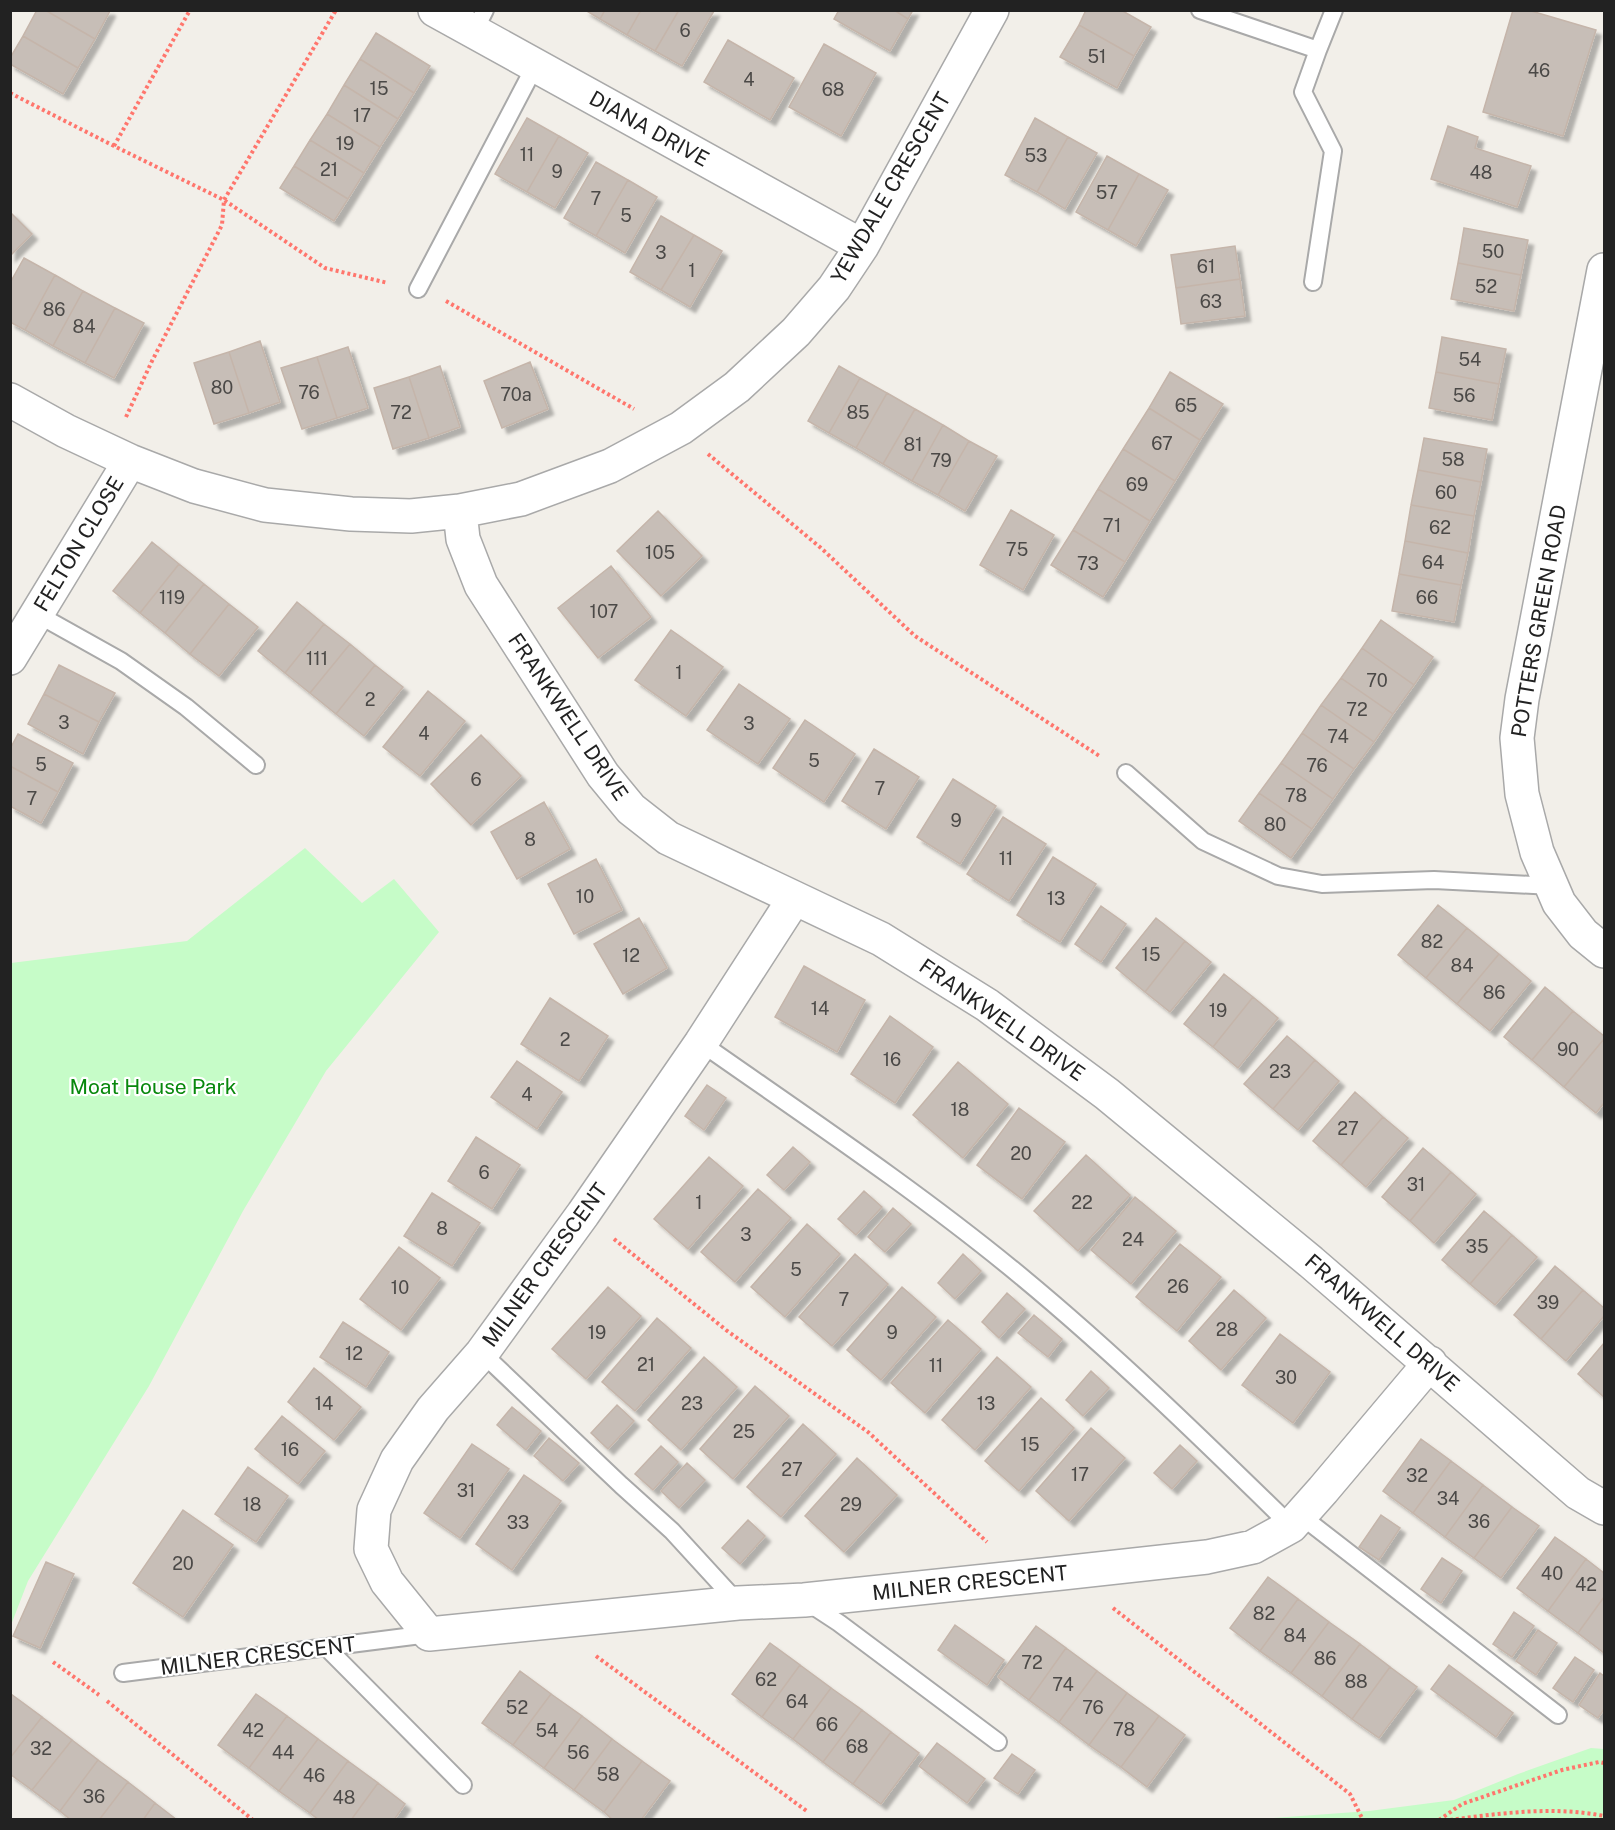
<svg xmlns="http://www.w3.org/2000/svg" width="1615" height="1830" font-family="'Public Sans',sans-serif">
<style>
.park{fill:#c6fcc8}
.building{fill:#c7beb7;stroke:#c5b5aa;stroke-width:1.5;filter:url(#shadow)}
.lines{fill:none;stroke-linecap:round;stroke-linejoin:round}
.service-casing{stroke:#a9a9a9;stroke-width:20}
.minor-casing{stroke:#a9a9a9;stroke-width:36}
.path{stroke:#ff766d;stroke-width:4;stroke-dasharray:3 3;stroke-linecap:butt}
.service{stroke:#fff;stroke-width:16}
.minor{stroke:#fff;stroke-width:33}
.labels{text-anchor:middle;stroke-width:4.5;stroke-linejoin:round;paint-order:stroke}
.number-label{font-size:18px;fill:#4b4947}
.street-label{font-size:21px;fill:#222;stroke:#fff}
.park-label{font-size:21px;fill:#08880d;stroke:#fff}
</style>
<defs>
<filter id="shadow"><feDropShadow dx="5.5" dy="5.5" stdDeviation="1.5" flood-color="#0004"/></filter>
</defs>
<rect width="100%" height="100%" fill="#f2efe9"/>
<!-- park -->
<path class="park" d="M305,848L362,903L394,879L439,932L326,1071L243,1211L149,1386L28,1581L11,1625V963L187,941Z
M1591,1748L1604,1749V1819H1258L1369,1811L1454,1800L1518,1774Z"/>
<!-- building -->
<path class="building" d="M37,10H45L95,39L78,68L23,36Z
M45,10H109L110,11L95,39Z
M585,10H605L600,19Z
M605,10H641L627,35L600,19Z
M641,10H679L655,51L627,35Z
M679,10L714,11L682,66L655,51Z
M839,10H894L908,19L890,51L834,19Z
M894,10H913L908,19Z
M1086,10H1121L1151,27L1134,56L1079,25Z
M1513,10H1528L1596,30L1563,136L1483,112Z
M1079,25L1134,56L1117,88L1060,57Z
M376,33L430,66L414,93L360,59Z
M23,36L78,68L63,94L10,64V58Z
M728,40L794,78L770,120L704,82Z
M824,44L876,73L841,136L789,107Z
M360,59L414,93L398,119L344,85Z
M344,85L398,119L380,147L327,114Z
M327,114L380,147L364,173L310,140Z
M527,118L559,136L527,192L495,174Z
M1035,118L1068,137L1037,192L1005,175Z
M1448,126L1478,137L1475,148L1531,166L1517,207L1431,179Z
M559,136L588,153L555,208L527,192Z
M1068,137L1097,153L1065,209L1037,192Z
M310,140L364,173L348,199L294,166Z
M1107,156L1139,174L1108,230L1076,212Z
M596,162L628,180L596,236L564,218Z
M294,166L348,199L334,221L280,188Z
M1139,174L1168,190L1136,246L1108,230Z
M628,180L657,197L625,253L596,236Z
M10,212L32,234L10,256Z
M661,216L694,235L661,290L630,272Z
M1464,228L1528,240L1521,275L1458,263Z
M694,235L722,251L690,307L661,290Z
M1235,246L1240,279L1176,288L1171,255Z
M24,258L55,275L25,330L10,322V283Z
M1458,263L1521,275L1514,311L1451,299Z
M55,275L83,291L53,346L25,330Z
M1240,279L1245,316L1181,324L1176,288Z
M83,291L115,308L85,363L53,346Z
M115,308L144,323L114,378L85,363Z
M1442,337L1506,349L1499,384L1436,372Z
M260,341L280,402L249,413L229,352Z
M348,347L368,408L337,418L317,357Z
M229,352L249,413L214,424L194,363Z
M317,357L337,418L302,429L281,368Z
M530,362L548,409L502,428L484,381Z
M440,366L460,427L429,438L409,377Z
M839,366L860,378L829,433L808,421Z
M1170,372L1223,404L1200,440L1149,408Z
M1436,372L1499,384L1492,420L1429,408Z
M409,377L429,438L393,449L374,388Z
M860,378L887,393L856,448L829,433Z
M887,393L915,409L883,464L856,448Z
M1149,408L1200,440L1175,481L1123,449Z
M915,409L943,425L912,481L883,464Z
M943,425L969,441L938,495L912,481Z
M1424,438L1487,449L1481,482L1418,470Z
M969,441L997,456L965,511L938,495Z
M1123,449L1175,481L1150,521L1098,489Z
M1418,470L1481,482L1474,516L1411,505Z
M1098,489L1150,521L1125,562L1073,530Z
M1411,505L1474,516L1468,553L1405,541Z
M1011,510L1054,535L1023,590L980,565Z
M658,511L702,556L661,596L617,551Z
M1073,530L1125,562L1103,597L1051,565Z
M1405,541L1468,553L1461,585L1399,574Z
M152,542L179,564L140,613L113,591Z
M179,564L204,584L165,633L140,613Z
M611,566L651,617L598,658L558,608Z
M1399,574L1461,585L1454,622L1392,611Z
M204,584L229,604L190,654L165,633Z
M297,602L324,624L285,673L258,651Z
M229,604L258,627L219,676L190,654Z
M1381,620L1433,657L1414,685L1362,648Z
M324,624L350,644L310,693L285,673Z
M671,630L723,667L686,716L635,680Z
M350,644L375,665L336,714L310,693Z
M1362,648L1414,685L1393,714L1341,678Z
M59,665L115,693L99,722L44,694Z
M375,665L403,687L364,736L336,714Z
M1341,678L1393,714L1374,742L1321,705Z
M739,684L790,719L758,764L707,730Z
M428,691L465,721L420,776L383,747Z
M44,694L99,722L83,754L28,724Z
M1321,705L1374,742L1354,769L1302,733Z
M805,720L855,754L824,802L773,768Z
M1302,733L1354,769L1333,799L1281,763Z
M18,734L73,763L58,792L10,766V749Z
M481,735L521,776L471,825L431,784Z
M874,749L919,777L886,829L842,801Z
M1281,763L1333,799L1312,829L1259,793Z
M10,766L58,792L41,823L10,806Z
M953,779L996,806L960,864L917,837Z
M1259,793L1312,829L1291,858L1239,821Z
M544,802L570,849L517,879L491,832Z
M1003,817L1046,844L1009,901L967,874Z
M1053,857L1096,884L1060,942L1017,915Z
M596,859L622,910L574,934L548,884Z
M1438,905L1467,928L1426,978L1398,955Z
M1101,906L1126,924L1101,962L1075,944Z
M639,918L667,968L623,994L594,944Z
M1156,918L1185,941L1145,992L1116,968Z
M1467,928L1499,954L1457,1004L1426,978Z
M1185,941L1211,962L1170,1012L1145,992Z
M1499,954L1531,981L1490,1031L1457,1004Z
M804,966L865,1000L837,1052L775,1017Z
M1224,974L1253,997L1213,1047L1184,1024Z
M1545,987L1573,1011L1532,1060L1504,1037Z
M1253,997L1278,1018L1238,1068L1213,1047Z
M550,998L608,1036L579,1081L521,1044Z
M1573,1011L1604,1036V1039L1564,1087L1532,1060Z
M890,1016L933,1047L895,1103L851,1074Z
M1287,1036L1315,1060L1273,1109L1244,1084Z
M1604,1039V1103L1596,1113L1564,1087Z
M1315,1060L1339,1081L1298,1130L1273,1109Z
M517,1061L562,1092L537,1129L491,1097Z
M958,1062L1008,1104L963,1158L913,1115Z
M707,1085L726,1098L704,1130L685,1116Z
M1355,1092L1383,1117L1341,1165L1313,1141Z
M1019,1108L1065,1142L1022,1199L977,1165Z
M1383,1117L1408,1138L1366,1187L1341,1165Z
M476,1137L520,1165L492,1209L448,1181Z
M793,1147L810,1162L784,1190L767,1175Z
M1423,1148L1451,1172L1410,1221L1382,1197Z
M1086,1155L1130,1195L1078,1251L1034,1211Z
M709,1157L743,1186L688,1249L654,1219Z
M1451,1172L1476,1194L1434,1243L1410,1221Z
M758,1189L791,1218L735,1282L701,1252Z
M864,1191L882,1207L856,1235L838,1219Z
M432,1193L480,1223L452,1266L404,1236Z
M1135,1197L1176,1231L1131,1284L1091,1250Z
M893,1208L911,1224L885,1252L868,1237Z
M1484,1211L1512,1235L1470,1284L1442,1260Z
M807,1224L840,1254L785,1317L751,1287Z
M1512,1235L1537,1257L1495,1305L1470,1284Z
M1180,1244L1221,1277L1177,1331L1136,1297Z
M399,1247L440,1278L401,1330L360,1299Z
M855,1254L888,1284L832,1346L799,1317Z
M963,1254L981,1271L955,1299L938,1283Z
M1555,1266L1583,1290L1541,1339L1514,1315Z
M608,1287L641,1316L586,1379L552,1349Z
M902,1287L936,1317L881,1380L847,1350Z
M1234,1290L1266,1318L1221,1370L1189,1341Z
M1583,1290L1604,1308V1316L1566,1361L1541,1339Z
M1007,1293L1025,1309L999,1338L982,1322Z
M1034,1315L1062,1339L1048,1357L1018,1333Z
M657,1318L691,1348L635,1411L602,1382Z
M948,1320L981,1349L925,1413L891,1383Z
M343,1322L389,1352L366,1387L320,1357Z
M1280,1334L1330,1372L1293,1423L1242,1385Z
M1604,1343V1397L1578,1374Z
M704,1357L737,1387L681,1450L648,1420Z
M997,1357L1031,1387L975,1450L942,1420Z
M314,1368L361,1407L334,1440L288,1402Z
M1091,1371L1109,1388L1083,1416L1066,1400Z
M755,1386L789,1416L733,1479L700,1449Z
M1041,1398L1074,1428L1019,1491L985,1461Z
M617,1405L634,1421L608,1449L591,1433Z
M512,1407L541,1431L526,1450L497,1425Z
M282,1416L325,1451L298,1484L255,1449Z
M803,1424L836,1454L781,1517L747,1487Z
M1091,1428L1125,1458L1069,1521L1036,1491Z
M549,1438L579,1463L563,1481L534,1456Z
M1421,1439L1451,1461L1413,1513L1383,1491Z
M472,1444L509,1469L460,1538L424,1513Z
M1180,1445L1197,1461L1172,1489L1154,1473Z
M661,1446L678,1462L653,1490L635,1474Z
M857,1458L897,1495L844,1552L805,1516Z
M1451,1461L1483,1485L1445,1537L1413,1513Z
M687,1463L705,1480L679,1508L661,1491Z
M248,1467L288,1496L256,1542L215,1514Z
M524,1475L561,1501L512,1570L476,1544Z
M1483,1485L1512,1507L1474,1558L1445,1537Z
M1512,1507L1539,1526L1501,1578L1474,1558Z
M183,1510L233,1545L183,1617L133,1583Z
M1381,1515L1400,1528L1379,1560L1359,1547Z
M748,1520L765,1536L740,1564L722,1548Z
M1555,1537L1586,1559L1548,1611L1517,1588Z
M1442,1558L1462,1571L1441,1603L1421,1589Z
M1586,1559L1604,1573V1597L1578,1633L1548,1611Z
M46,1562L74,1574L40,1648L13,1636Z
M1268,1577L1298,1599L1260,1651L1230,1628Z
M1604,1597V1653L1578,1633Z
M1298,1599L1329,1622L1291,1673L1260,1651Z
M1514,1612L1534,1626L1512,1657L1493,1644Z
M1329,1622L1360,1644L1322,1696L1291,1673Z
M955,1625L1004,1660L987,1685L938,1650Z
M1036,1626L1066,1648L1029,1700L998,1677Z
M1538,1630L1557,1643L1536,1675L1516,1661Z
M770,1643L800,1665L762,1717L732,1694Z
M1360,1644L1390,1667L1352,1719L1322,1696Z
M1066,1648L1097,1671L1059,1722L1029,1700Z
M1575,1657L1594,1670L1573,1702L1553,1688Z
M800,1665L831,1688L793,1739L762,1717Z
M1449,1665L1513,1713L1496,1737L1431,1689Z
M1390,1667L1417,1687L1379,1738L1352,1719Z
M520,1671L551,1694L513,1745L482,1723Z
M1097,1671L1127,1693L1089,1745L1059,1722Z
M1600,1673L1604,1676V1709L1598,1718L1579,1705Z
M831,1688L862,1710L823,1762L793,1739Z
M1127,1693L1159,1716L1121,1767L1089,1745Z
M11,1694L42,1717L10,1758V1695Z
M256,1694L287,1716L249,1768L218,1745Z
M551,1694L582,1716L544,1768L513,1745Z
M862,1710L891,1732L853,1784L823,1762Z
M287,1716L318,1739L279,1791L249,1768Z
M582,1716L612,1739L574,1790L544,1768Z
M1159,1716L1185,1735L1147,1787L1121,1767Z
M42,1717L72,1740L32,1790L10,1774V1758Z
M891,1732L919,1753L881,1804L853,1784Z
M318,1739L348,1761L310,1813L279,1791Z
M612,1739L642,1761L604,1812L574,1790Z
M72,1740L98,1760L60,1811L32,1790Z
M937,1743L985,1779L967,1803L919,1766Z
M1012,1754L1035,1770L1018,1794L994,1778Z
M98,1760L128,1782L99,1820H71L60,1811Z
M348,1761L378,1783L351,1820H319L310,1813Z
M642,1761L670,1781L641,1820H613L604,1812Z
M128,1782L155,1803L143,1820H99Z
M378,1783L405,1804L394,1820H351Z
M155,1803L177,1820H143Z"/>
<g class="lines">
<!-- service casing -->
<g class="service-casing">
<path id="service" d="M1200,10L1318,50L1303,92L1333,151L1313,282
M474,32L485,10
M1318,50L1334,10
M418,289L535,66
M37,614L121,661L186,707L256,765
M1126,773L1203,841L1278,876L1322,884L1434,880L1552,886
M701,1043C808,1118 916,1190 1017,1273C1113,1352 1202,1439 1291,1526
M482,1353L621,1485L672,1531L738,1603
M1300,1515L1558,1715
M807,1602L839,1623L998,1742
M326,1647L463,1785
M123,1673L429,1634"/>
</g>
<!-- minor casing -->
<g class="minor-casing">
<path id="minor" d="M435,10L862,246
M1604,270L1522,699L1517,738L1522,794L1537,852L1559,903L1583,934L1604,951
M10,400L66,431L130,461L194,486L265,505L351,514L411,516L460,511L521,499L610,466L681,428L737,387L796,332L834,288L862,246L992,10
M460,511L463,539L481,585L603,775L631,809L668,838L881,939L987,1005L1107,1094L1311,1262L1578,1493L1604,1508
M10,658L130,461
M794,899L701,1043L583,1214L482,1353L433,1409L397,1460L374,1510L371,1549L387,1582L429,1634L738,1603L804,1600L1062,1573L1207,1557L1253,1547L1291,1526L1323,1490L1430,1363"/>
</g>
<!-- path -->
<path class="path" d="M10,93L114,146L224,200L325,268L388,283
M114,146L190,10
M446,301L634,409
M126,417L152,361L222,225L224,200L336,10
M708,454L821,548L915,636L1101,757
M614,1239L726,1330L868,1432L987,1542
M1113,1608L1350,1794L1363,1820
M596,1656L808,1812
M53,1662L99,1695
M107,1701L253,1820
M1439,1820L1462,1804L1562,1770L1599,1762L1604,1763
M1450,1820C1501,1813 1554,1806 1604,1816"/>
<!-- service -->
<use href="#service" class="service"/>
<!-- minor -->
<use href="#minor" class="minor"/>
</g>
<g class="labels">
<!-- number labels -->
<g class="number-label">
<text x="685" y="37">6</text>
<text x="1097" y="63">51</text>
<text x="1539" y="77">46</text>
<text x="749" y="86">4</text>
<text x="379" y="95">15</text>
<text x="833" y="96">68</text>
<text x="362" y="122">17</text>
<text x="345" y="150">19</text>
<text x="527" y="161">11</text>
<text x="1036" y="162">53</text>
<text x="329" y="176">21</text>
<text x="557" y="178">9</text>
<text x="1481" y="179">48</text>
<text x="1107" y="199">57</text>
<text x="596" y="205">7</text>
<text x="626" y="222">5</text>
<text x="1493" y="258">50</text>
<text x="661" y="259">3</text>
<text x="1206" y="273">61</text>
<text x="692" y="277">1</text>
<text x="1486" y="293">52</text>
<text x="1211" y="308">63</text>
<text x="54" y="316">86</text>
<text x="84" y="333">84</text>
<text x="1470" y="366">54</text>
<text x="222" y="394">80</text>
<text x="309" y="399">76</text>
<text x="516" y="401">70a</text>
<text x="1464" y="402">56</text>
<text x="1186" y="412">65</text>
<text x="401" y="419">72</text>
<text x="858" y="419">85</text>
<text x="1162" y="450">67</text>
<text x="913" y="451">81</text>
<text x="1453" y="466">58</text>
<text x="941" y="467">79</text>
<text x="1137" y="491">69</text>
<text x="1446" y="499">60</text>
<text x="1112" y="532">71</text>
<text x="1440" y="534">62</text>
<text x="1017" y="556">75</text>
<text x="660" y="559">105</text>
<text x="1433" y="569">64</text>
<text x="1088" y="570">73</text>
<text x="172" y="604">119</text>
<text x="1427" y="604">66</text>
<text x="604" y="618">107</text>
<text x="317" y="665">111</text>
<text x="679" y="679">1</text>
<text x="1377" y="687">70</text>
<text x="370" y="706">2</text>
<text x="1357" y="716">72</text>
<text x="64" y="729">3</text>
<text x="749" y="730">3</text>
<text x="424" y="740">4</text>
<text x="1338" y="743">74</text>
<text x="814" y="767">5</text>
<text x="41" y="771">5</text>
<text x="1317" y="772">76</text>
<text x="476" y="786">6</text>
<text x="880" y="795">7</text>
<text x="1296" y="802">78</text>
<text x="32" y="805">7</text>
<text x="956" y="827">9</text>
<text x="1275" y="831">80</text>
<text x="530" y="846">8</text>
<text x="1006" y="865">11</text>
<text x="585" y="903">10</text>
<text x="1056" y="905">13</text>
<text x="1432" y="948">82</text>
<text x="1151" y="961">15</text>
<text x="631" y="962">12</text>
<text x="1462" y="972">84</text>
<text x="1494" y="999">86</text>
<text x="820" y="1015">14</text>
<text x="1218" y="1017">19</text>
<text x="565" y="1046">2</text>
<text x="1568" y="1056">90</text>
<text x="892" y="1066">16</text>
<text x="1280" y="1078">23</text>
<text x="527" y="1101">4</text>
<text x="960" y="1116">18</text>
<text x="1348" y="1135">27</text>
<text x="1021" y="1160">20</text>
<text x="484" y="1179">6</text>
<text x="1416" y="1191">31</text>
<text x="699" y="1209">1</text>
<text x="1082" y="1209">22</text>
<text x="442" y="1235">8</text>
<text x="746" y="1241">3</text>
<text x="1133" y="1246">24</text>
<text x="1477" y="1253">35</text>
<text x="796" y="1276">5</text>
<text x="1178" y="1293">26</text>
<text x="400" y="1294">10</text>
<text x="844" y="1306">7</text>
<text x="1548" y="1309">39</text>
<text x="1227" y="1336">28</text>
<text x="597" y="1339">19</text>
<text x="892" y="1339">9</text>
<text x="354" y="1360">12</text>
<text x="646" y="1371">21</text>
<text x="936" y="1372">11</text>
<text x="1286" y="1384">30</text>
<text x="324" y="1410">14</text>
<text x="692" y="1410">23</text>
<text x="986" y="1410">13</text>
<text x="744" y="1438">25</text>
<text x="1030" y="1451">15</text>
<text x="290" y="1456">16</text>
<text x="792" y="1476">27</text>
<text x="1080" y="1481">17</text>
<text x="1417" y="1482">32</text>
<text x="466" y="1497">31</text>
<text x="1448" y="1505">34</text>
<text x="252" y="1511">18</text>
<text x="851" y="1511">29</text>
<text x="1479" y="1528">36</text>
<text x="518" y="1529">33</text>
<text x="183" y="1570">20</text>
<text x="1552" y="1580">40</text>
<text x="1586" y="1591">42</text>
<text x="1264" y="1620">82</text>
<text x="1295" y="1642">84</text>
<text x="1325" y="1665">86</text>
<text x="1032" y="1669">72</text>
<text x="766" y="1686">62</text>
<text x="1356" y="1688">88</text>
<text x="1063" y="1691">74</text>
<text x="797" y="1708">64</text>
<text x="517" y="1714">52</text>
<text x="1093" y="1714">76</text>
<text x="827" y="1731">66</text>
<text x="1124" y="1736">78</text>
<text x="253" y="1737">42</text>
<text x="547" y="1737">54</text>
<text x="857" y="1753">68</text>
<text x="41" y="1755">32</text>
<text x="283" y="1759">44</text>
<text x="578" y="1759">56</text>
<text x="608" y="1781">58</text>
<text x="314" y="1782">46</text>
<text x="94" y="1803">36</text>
<text x="344" y="1804">48</text>
</g>
<!-- street labels -->
<g class="street-label">
<text transform="translate(649 129) rotate(29)" y="7">DIANA DRIVE</text>
<text transform="translate(891 188) rotate(-60)" y="7">YEWDALE CRESCENT</text>
<text transform="translate(79 544) rotate(-59)" y="7">FELTON CLOSE</text>
<text transform="translate(1539 621) rotate(-80)" y="7">POTTERS GREEN ROAD</text>
<text transform="translate(568 717) rotate(56)" y="7">FRANKWELL DRIVE</text>
<text transform="translate(1002 1020) rotate(35)" y="7">FRANKWELL DRIVE</text>
<text transform="translate(545 1265) rotate(-54)" y="7">MILNER CRESCENT</text>
<text transform="translate(1382 1323) rotate(41)" y="7">FRANKWELL DRIVE</text>
<text transform="translate(970 1583) rotate(-6)" y="7">MILNER CRESCENT</text>
<text transform="translate(258 1656) rotate(-7)" y="7">MILNER CRESCENT</text>
</g>
<!-- park labels -->
<g class="park-label">
<text x="153" y="1094">Moat House Park</text>
</g>
</g>
<!-- border -->
<rect width="1615" height="1830" fill="none" stroke="#222222" stroke-width="24"/>
</svg>
